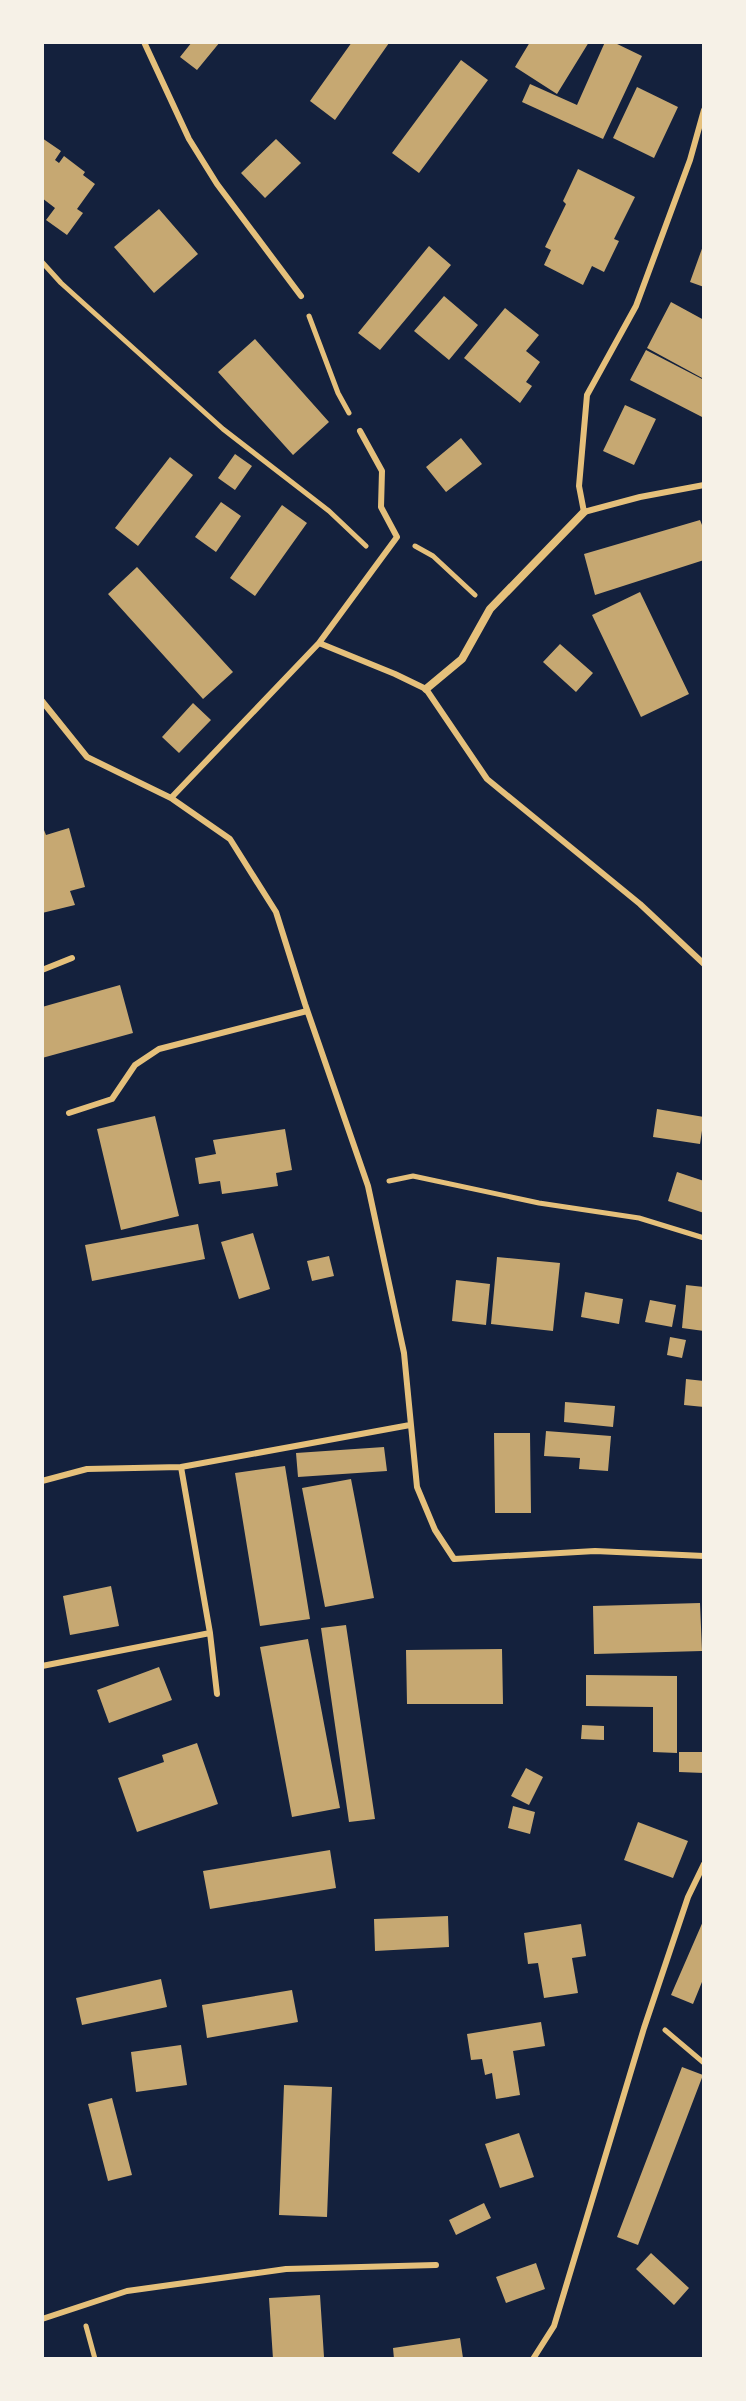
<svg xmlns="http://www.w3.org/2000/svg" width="746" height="2401" font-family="Ubuntu,sans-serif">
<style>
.building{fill:#c6a872}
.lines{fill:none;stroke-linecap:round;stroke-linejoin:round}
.path{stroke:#e5c07b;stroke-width:5}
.service{stroke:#e5c07b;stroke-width:6}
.minor{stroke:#e5c07b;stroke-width:8}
</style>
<rect width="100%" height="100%" fill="#14213d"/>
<!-- building -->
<path class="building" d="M192,42H220L197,70L180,57Z
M352,42L389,43L335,120L310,101Z
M530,42H589L557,94L515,67Z
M605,42H613L642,56L603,139L522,102L530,84L577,105Z
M461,60L488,80L419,173L392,153Z
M637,87L678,107L654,158L613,138Z
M42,138L61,151L55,160L59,163L64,156L85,172L83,175L95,184L77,209L83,213L67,235L46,220L55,208L42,198Z
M276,139L301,163L265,198L241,173Z
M578,169L635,197L614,239L619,241L604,272L592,266L583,285L544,265L551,250L545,247L566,204L563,201Z
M159,209L198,254L154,293L114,247Z
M704,243V287L690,282Z
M429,246L451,265L380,350L358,333Z
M444,296L478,325L449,360L414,331Z
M671,302L704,320V379L647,348Z
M505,308L539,335L526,351L540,362L526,382L532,386L520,403L464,358Z
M255,339L329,422L293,455L218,372Z
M646,350L704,380V418L630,380Z
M625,405L656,419L634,465L603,451Z
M461,438L482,464L446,492L426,467Z
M235,454L252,466L235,490L218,478Z
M170,457L193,475L138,546L115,528Z
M221,502L241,516L216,552L195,537Z
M282,505L307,523L255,596L230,578Z
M700,520L704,530V560L595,595L584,554Z
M137,567L233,672L203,699L108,594Z
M640,592L689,694L641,717L592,615Z
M560,644L593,673L576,692L543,662Z
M193,703L211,720L179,753L162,737Z
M42,825L46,835L69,828L85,887L70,891L75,905L42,913Z
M120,985L133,1033L42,1058V1007Z
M657,1109L704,1117L700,1144L653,1137Z
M155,1116L179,1216L121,1230L97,1129Z
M285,1129L292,1170L276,1173L278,1186L222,1194L220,1181L199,1184L195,1158L216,1154L213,1140Z
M677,1172L704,1181V1213L668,1201Z
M198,1224L205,1259L92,1281L85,1245Z
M253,1233L270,1289L239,1299L221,1242Z
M329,1256L334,1276L312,1281L307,1261Z
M497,1257L560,1263L553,1331L491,1324Z
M456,1280L490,1284L486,1325L452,1321Z
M686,1285L704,1287V1331L682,1328Z
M585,1292L623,1299L619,1324L581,1317Z
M650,1300L676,1305L672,1327L645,1322Z
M670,1337L686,1340L682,1358L667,1355Z
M686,1379L704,1381V1407L684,1405Z
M565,1402L615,1406L613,1427L564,1422Z
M546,1431L611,1436L608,1471L579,1469L580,1458L544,1456Z
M494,1433H530L531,1513H495Z
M384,1447L387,1471L298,1477L296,1453Z
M285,1466L310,1619L260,1626L235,1473Z
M351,1479L374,1598L325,1607L302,1488Z
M111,1586L119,1626L70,1635L63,1596Z
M700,1603L702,1651L594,1654L593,1606Z
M346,1625L375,1819L349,1822L321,1628Z
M308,1639L340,1808L292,1817L260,1647Z
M502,1649L503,1704H407L406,1650Z
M159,1667L172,1700L109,1723L97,1690Z
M586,1675L677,1676V1753L653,1752V1707L586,1706Z
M582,1725L604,1726V1740L581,1739Z
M197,1743L218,1804L137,1832L118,1778L164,1762L162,1755Z
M679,1752H704V1773L679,1772Z
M526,1768L543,1777L529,1805L511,1796Z
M513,1806L535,1812L530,1834L508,1828Z
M638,1822L688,1841L673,1878L624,1860Z
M330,1850L336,1888L210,1909L203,1871Z
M448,1916L449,1947L375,1951L374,1919Z
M704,1919V1977L693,2004L671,1995Z
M581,1924L586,1956L572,1958L578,1993L544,1998L538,1963L528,1964L524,1933Z
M161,1979L167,2007L82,2025L76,1998Z
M292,1990L298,2022L207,2038L202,2005Z
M541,2022L545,2046L513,2051L520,2095L496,2099L492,2073L485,2075L482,2059L471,2060L467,2034Z
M181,2045L187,2085L136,2092L131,2052Z
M682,2067L703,2075L638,2245L617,2237Z
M284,2085L332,2087L327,2217L279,2215Z
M112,2098L132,2175L108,2181L88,2104Z
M519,2133L534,2177L500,2188L485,2144Z
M484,2203L491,2218L456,2235L449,2220Z
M651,2253L689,2288L674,2305L636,2269Z
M536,2263L545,2289L506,2303L496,2277Z
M320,2295L324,2357L273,2359L269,2298Z
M460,2338L463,2358L394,2359L393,2348Z"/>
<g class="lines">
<!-- path -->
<path class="path" d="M42,262L61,283L223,429L329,511L366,546
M309,316L338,393L349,413
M415,546L433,556L475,595
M389,1181L413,1176L539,1203L639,1218L704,1238
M665,2030L704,2063
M86,2326L95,2359"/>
<!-- service -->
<path class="service" d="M144,42L189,139L217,184L301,296
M704,110L690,160L636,306L587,395L579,486L584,512L640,497L704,485
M319,643L397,537L381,507L382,471L360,431
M42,701L87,757L171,798L230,839L276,912L305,1004L368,1186L404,1353L417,1487L435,1530L454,1559L595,1551L704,1556
M171,798L319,643L395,674L426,689L487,779L640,904L704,964
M42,970L72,958
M69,1113L112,1099L135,1065L159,1049L307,1011
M42,1481L87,1469L181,1467
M42,1666L210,1633
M217,1694L210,1633L181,1467L410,1425
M42,2319L127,2291L286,2269L436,2265
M533,2359L554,2326L644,2028L688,1897L704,1864"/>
<!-- minor -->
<path class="minor" d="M426,689L462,659L490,609L584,512"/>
</g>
<!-- border -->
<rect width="746" height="2401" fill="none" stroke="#f6f1e7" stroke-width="88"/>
</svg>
